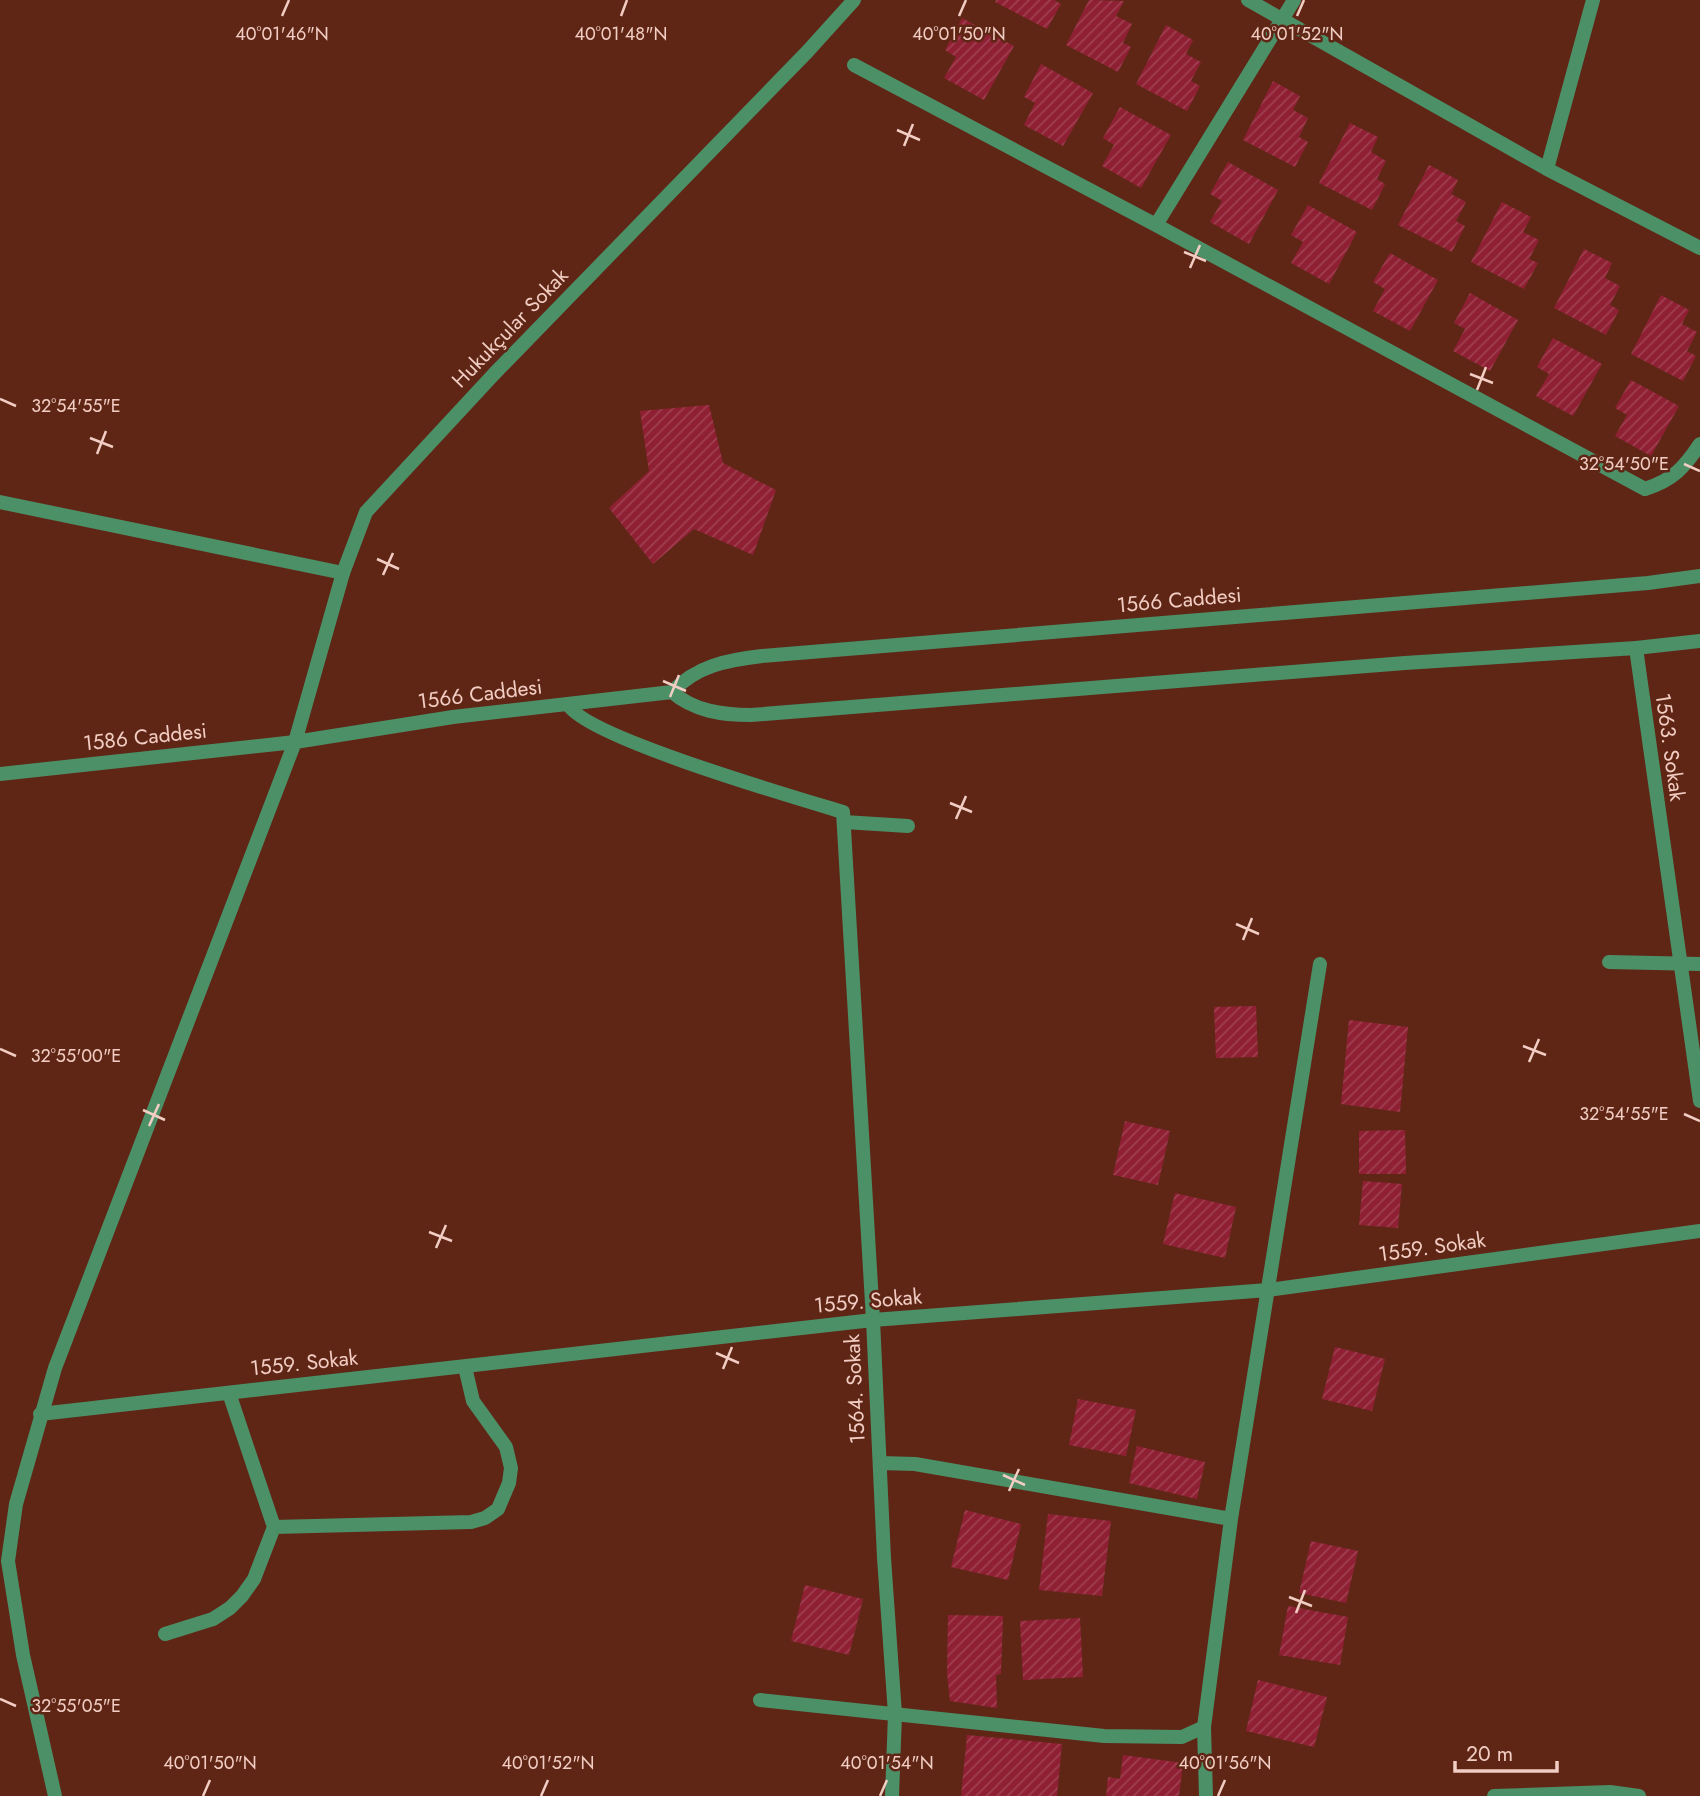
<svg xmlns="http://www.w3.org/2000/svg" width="1700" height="1796" font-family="Jost,sans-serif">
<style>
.building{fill:url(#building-hatch)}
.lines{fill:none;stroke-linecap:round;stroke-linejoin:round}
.service{stroke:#4c9068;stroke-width:14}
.minor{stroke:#4c9068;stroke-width:14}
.tertiary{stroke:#4c9068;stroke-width:14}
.ticks{fill:none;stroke:#f2cdc3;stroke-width:2.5}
.labels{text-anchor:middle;stroke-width:5;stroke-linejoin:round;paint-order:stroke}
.street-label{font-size:21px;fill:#f2cdc3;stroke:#5f2616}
.ticks-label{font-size:18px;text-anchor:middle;fill:#f2cdc3;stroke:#5f2616;stroke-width:5;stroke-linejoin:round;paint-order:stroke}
</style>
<defs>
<pattern id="building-hatch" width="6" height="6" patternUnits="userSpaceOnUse" patternTransform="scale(1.75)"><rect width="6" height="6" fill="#8f2034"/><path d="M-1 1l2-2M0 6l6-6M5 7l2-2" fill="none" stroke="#9f3f50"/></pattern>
</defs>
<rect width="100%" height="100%" fill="#5f2616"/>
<!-- building -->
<path class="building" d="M996,0H1054L1061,4L1047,29L995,2Z
M1089,0L1124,1L1116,16L1132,24L1123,43L1131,47L1118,72L1066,45Z
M962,18L1014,46L984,100L944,78L956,57L945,50Z
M1166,25L1193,40L1186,54L1201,62L1191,81L1200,86L1187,111L1136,84Z
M1041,64L1093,93L1063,146L1024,125L1035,103L1024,97Z
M1273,81L1300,96L1293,110L1308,118L1299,137L1308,142L1295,167L1243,140Z
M1120,107L1171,135L1141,188L1102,166L1114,145L1103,138Z
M1350,123L1378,137L1371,152L1386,161L1377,179L1385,184L1372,210L1319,183Z
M1228,162L1278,190L1249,244L1210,222L1222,201L1210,194Z
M1429,165L1458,180L1451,194L1466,202L1456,221L1465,226L1452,252L1398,225Z
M1502,202L1531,217L1523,232L1539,240L1529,259L1538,263L1524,289L1471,262Z
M1308,205L1357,232L1329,284L1291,263L1303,242L1291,235Z
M1584,249L1612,263L1605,278L1620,286L1610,305L1619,310L1606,335L1554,308Z
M1390,253L1438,280L1410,331L1373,311L1385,289L1373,282Z
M1470,293L1518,320L1490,371L1453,351L1465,329L1454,323Z
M1661,295L1689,310L1682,324L1697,332L1687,351L1696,356L1683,381L1631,354Z
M1553,338L1602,364L1573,416L1536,396L1549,374L1537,367Z
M1631,380L1679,406L1651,456L1615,436L1627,415L1615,408Z
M709,405L723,463L776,490L753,555L694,529L653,564L609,508L649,471L640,411Z
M1256,1006L1258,1057L1216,1058L1214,1007Z
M1349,1020L1408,1027L1400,1112L1341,1104Z
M1125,1121L1170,1131L1158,1185L1113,1175Z
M1405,1130L1406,1174H1359V1131Z
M1363,1181L1402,1184L1398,1228L1359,1225Z
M1175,1193L1236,1207L1225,1258L1163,1244Z
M1335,1347L1385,1359L1372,1411L1322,1399Z
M1078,1399L1136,1410L1126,1456L1069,1445Z
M1137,1446L1205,1462L1197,1499L1129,1483Z
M965,1510L1021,1524L1008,1580L951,1567Z
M1048,1514L1111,1521L1102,1596L1039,1590Z
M1311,1541L1358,1551L1346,1603L1299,1593Z
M805,1585L863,1599L849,1655L791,1641Z
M1288,1606L1348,1617L1340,1665L1279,1655Z
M948,1615L1003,1616L1001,1674L996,1675L997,1708L950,1701L947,1673Z
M1080,1618L1083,1677L1023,1680L1020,1621Z
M1258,1680L1327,1697L1314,1747L1246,1731Z
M967,1735L1062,1744L1057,1796H961Z
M1123,1755L1183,1763L1179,1796H1106L1108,1777L1120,1779Z"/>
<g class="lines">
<!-- service -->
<path class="service" d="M1248,0L1547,169L1700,248
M854,65L1156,225L1645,489C1673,480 1684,468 1700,444
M1547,169L1593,0
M1156,225L1294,0
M844,822L908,826
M1609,962L1700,964
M880,1463L915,1464L1231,1519
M760,1700L1104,1736L1182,1737L1204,1727L1231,1519L1320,964"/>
<!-- minor -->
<path class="minor" d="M0,502L343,573
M1636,648L1700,1101
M568,704C582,736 800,799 843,812L873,1320L884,1558L895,1714L892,1796
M0,774L295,742
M40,1414L873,1320L1268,1290L1700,1231
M274,1527L471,1522L485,1518L498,1509L509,1483L511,1468L506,1447L473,1401L465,1367
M165,1634L213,1619L230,1608L242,1596L254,1579L274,1527L229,1393
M1204,1727L1206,1796
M1494,1796L1610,1792L1639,1796"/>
<!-- tertiary -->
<path class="tertiary" d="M672,692C694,711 722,715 751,715L1405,663L1636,648L1700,641
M295,742L453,717L672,692C696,666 727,660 762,656L1648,583L1700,576
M55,1796L23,1655L8,1561L16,1504L55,1368L295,742L343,573L366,512L494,374L807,52L854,0"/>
</g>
<!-- ticks -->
<path class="ticks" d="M282,16L289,0M621,16L627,0M959,16L966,0M1297,16L1304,0M897,130L920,140M904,146L913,124M1184,252L1206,261M1190,268L1200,245M1470,374L1493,383M1477,390L1486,367M0,399L16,406M90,438L113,447M97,454L106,431M1684,464L1700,471M377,559L399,569M383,575L393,553M663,681L686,691M670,697L679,675M950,803L972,812M956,819L966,796M1236,924L1259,934M1243,940L1252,918M1523,1046L1546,1055M0,1049L16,1056M1529,1062L1539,1039M143,1110L165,1120M1684,1114L1700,1121M149,1126L159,1104M429,1232L452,1241M436,1248L446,1225M716,1353L739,1363M723,1369L732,1347M1003,1475L1025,1485M1009,1491L1019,1469M1289,1597L1312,1606M1296,1613L1305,1590M0,1699L16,1706M203,1796L210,1780M541,1796L548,1780M880,1796L887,1780M1218,1796L1225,1780"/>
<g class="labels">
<!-- street labels -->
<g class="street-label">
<text transform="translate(510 328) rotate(-46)" y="7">Hukukçular Sokak</text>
<text transform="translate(1179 600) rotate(-5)" y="7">1566 Caddesi</text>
<text transform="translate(480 694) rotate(-7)" y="7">1566 Caddesi</text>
<text transform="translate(145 737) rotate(-6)" y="7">1586 Caddesi</text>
<text transform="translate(1670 747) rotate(82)" y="7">1563. Sokak</text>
<text transform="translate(1432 1247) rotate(-8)" y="7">1559. Sokak</text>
<text transform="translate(868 1301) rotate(-5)" y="7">1559. Sokak</text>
<text transform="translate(304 1363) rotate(-6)" y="7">1559. Sokak</text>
<text transform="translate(855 1389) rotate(-93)" y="7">1564. Sokak</text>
</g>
</g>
<g class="ticks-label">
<text x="282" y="40">40°01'46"N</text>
<text x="621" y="40">40°01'48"N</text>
<text x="959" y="40">40°01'50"N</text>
<text x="1297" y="40">40°01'52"N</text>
<text x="76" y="412">32°54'55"E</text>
<text x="1624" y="470">32°54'50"E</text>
<text x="76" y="1062">32°55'00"E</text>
<text x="1624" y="1120">32°54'55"E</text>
<text x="76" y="1712">32°55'05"E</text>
<text x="210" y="1769">40°01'50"N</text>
<text x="548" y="1769">40°01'52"N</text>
<text x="887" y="1769">40°01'54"N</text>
<text x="1225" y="1769">40°01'56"N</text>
</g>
<!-- scale -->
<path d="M1455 1761v10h102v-10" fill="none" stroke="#f2cdc3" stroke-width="3.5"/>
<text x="1466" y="1761" font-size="21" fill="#f2cdc3" stroke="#5f2616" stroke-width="5" paint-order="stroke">20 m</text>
</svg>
